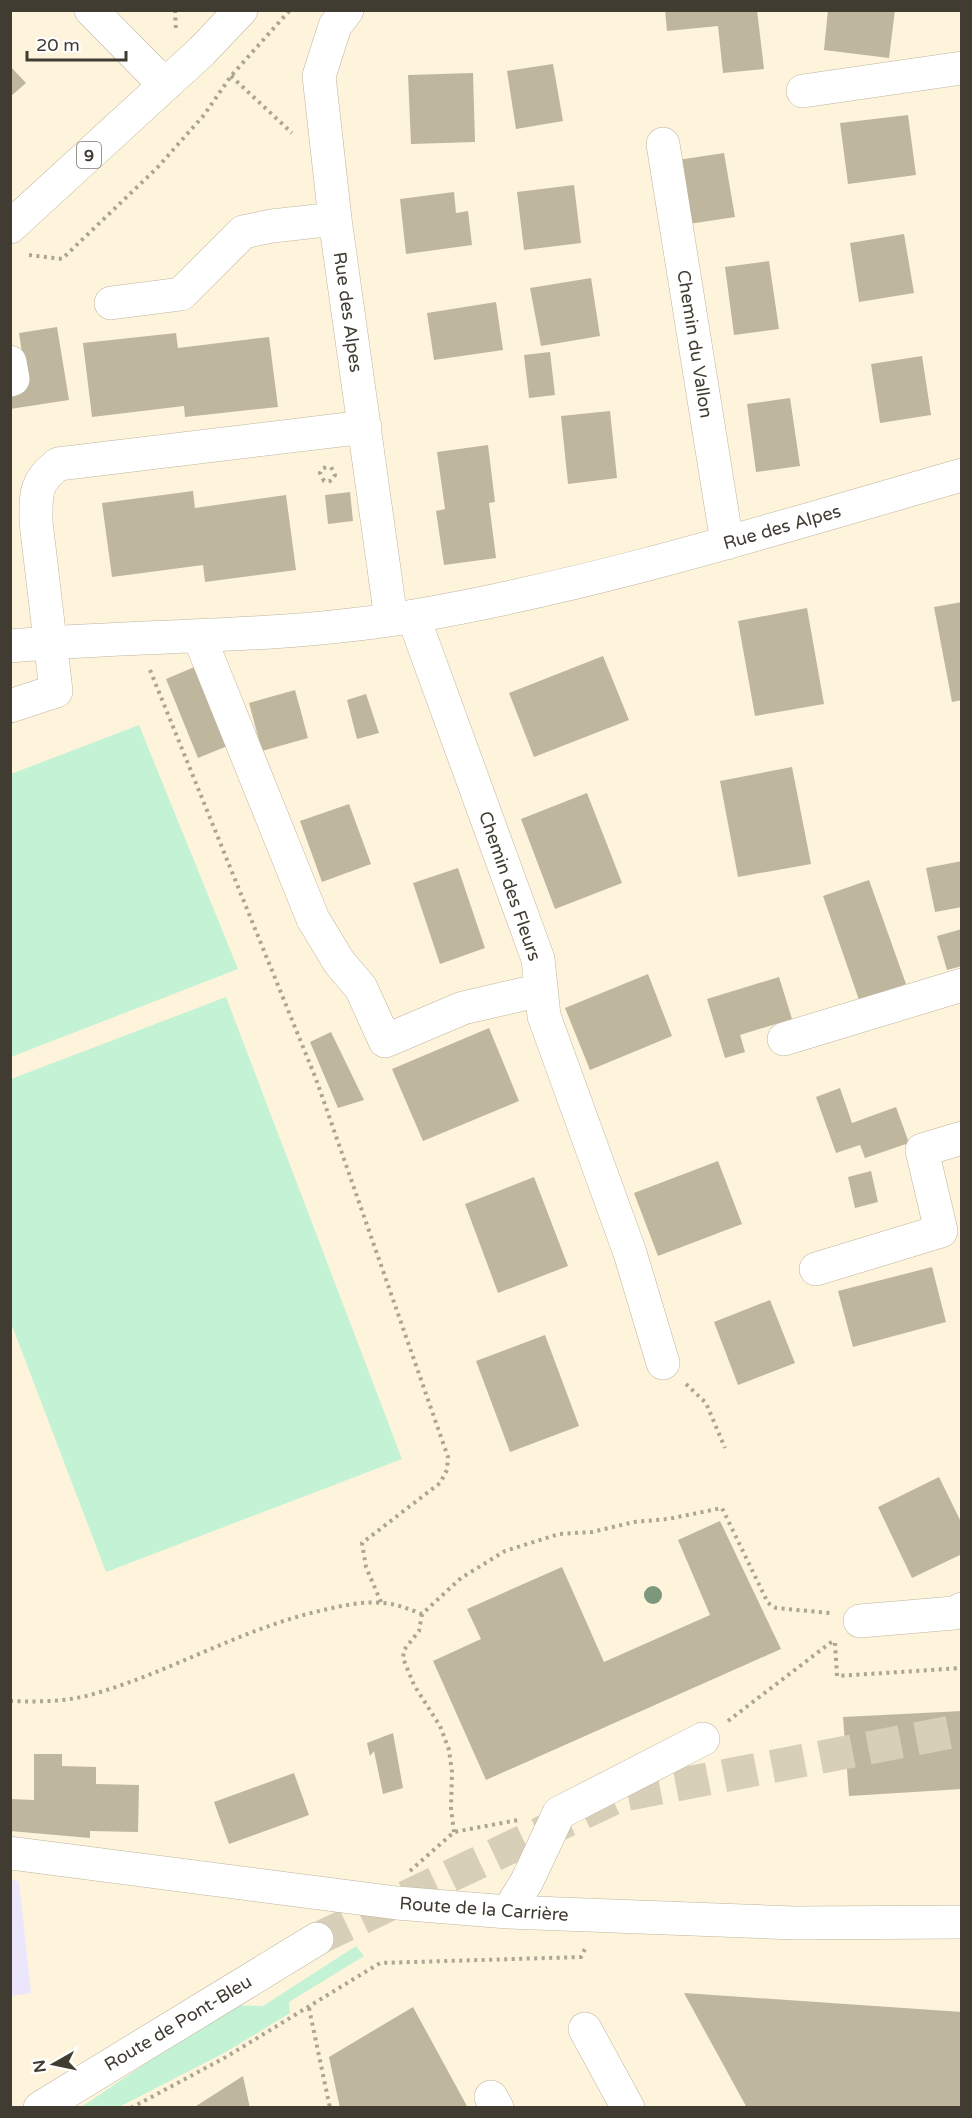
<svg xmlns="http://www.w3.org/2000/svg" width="972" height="2118" font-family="'Varela Round',sans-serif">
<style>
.commercial{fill:#ece6fc}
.green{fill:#c3f2d5}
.building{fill:#bfb69e}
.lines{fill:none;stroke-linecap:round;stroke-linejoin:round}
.major-tunnel{stroke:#d8cfb9;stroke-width:33;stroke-dasharray:33 16;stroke-linecap:butt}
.minor-casing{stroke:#beb59d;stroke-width:34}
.major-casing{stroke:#beb59d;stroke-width:34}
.path{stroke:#ada593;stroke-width:4;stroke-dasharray:3 4.5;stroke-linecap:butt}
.minor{stroke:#fff;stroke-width:33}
.major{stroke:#fff;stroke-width:33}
.tree{fill:#7c977c}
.labels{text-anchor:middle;stroke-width:6;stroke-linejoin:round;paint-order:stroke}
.shield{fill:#fff;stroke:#797670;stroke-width:1.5}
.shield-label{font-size:16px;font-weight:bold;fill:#403c32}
.street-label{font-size:18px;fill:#403c32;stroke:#fff}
</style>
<rect width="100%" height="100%" fill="#fef4db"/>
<!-- commercial -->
<path class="commercial" d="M10,1880L19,1881L31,1993L11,1996Z"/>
<!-- green -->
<path class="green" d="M139,725L238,969L11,1057V774Z
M226,997L402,1459L106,1572L11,1323V1079Z
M356,1946L364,1956L289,2002L290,2013L226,2052L119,2107L80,2108L232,2005L263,2006Z"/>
<!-- building -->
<path class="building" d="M665,10H757L764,69L723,73L718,26L667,31Z
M828,10H895L889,58L824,50Z
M553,64L563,121L516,129L507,71Z
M10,66L26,83L10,97Z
M473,73L475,142L411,144L408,75Z
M908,115L916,175L848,184L840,123Z
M724,153L735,217L689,224L678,160Z
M574,185L581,243L524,250L517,192Z
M454,192L456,213L468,211L472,245L406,254L400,199Z
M904,234L914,293L859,302L850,243Z
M769,261L779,329L734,335L725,267Z
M591,278L600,336L541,346L530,288Z
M496,302L503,350L434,360L427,313Z
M57,327L69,400L10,409V367L24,365L19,333Z
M176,333L178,348L269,337L278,407L185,417L184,406L92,417L83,343Z
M550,352L555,395L529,398L524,355Z
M922,356L931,415L880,423L871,364Z
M790,398L800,466L756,472L747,404Z
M610,411L617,478L568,484L561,416Z
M488,445L495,502L489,503L496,558L444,565L436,511L445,509L437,452Z
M193,491L195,508L286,495L296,570L205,582L203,565L112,577L102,503Z
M350,492L353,521L328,524L325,495Z
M962,602V700L952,702L934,607Z
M807,608L824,704L755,716L738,621Z
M603,656L629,720L534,757L509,693Z
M204,663L237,742L198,758L166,679Z
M295,690L308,738L262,751L249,703Z
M366,694L379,733L357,739L347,700Z
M792,767L811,864L738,877L720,781Z
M587,793L622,883L555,909L521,819Z
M349,804L371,864L322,882L300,821Z
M962,861V907L935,912L926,868Z
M458,868L485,948L440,964L413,883Z
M869,880L906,984L859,1000L823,896Z
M962,929V966L947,970L937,936Z
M648,974L672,1036L590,1070L565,1008Z
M779,977L792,1019L740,1035L745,1052L725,1058L707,999Z
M489,1028L519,1101L423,1141L392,1069Z
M331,1032L364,1100L338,1108L310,1042Z
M840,1088L852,1123L896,1107L909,1143L865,1158L860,1145L836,1153L816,1097Z
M718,1161L742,1224L658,1256L634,1193Z
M871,1171L878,1202L855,1208L848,1177Z
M534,1177L568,1266L498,1293L465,1204Z
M932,1267L946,1322L853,1347L838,1291Z
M770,1300L795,1363L738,1385L714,1322Z
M545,1335L579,1426L510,1452L476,1361Z
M939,1477L962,1524V1554L912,1578L878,1507Z
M720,1521L781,1649L486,1780L433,1661L481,1639L467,1609L562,1567L604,1662L710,1615L678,1540Z
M962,1711V1789L849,1796L843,1717Z
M393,1733L403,1788L383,1794L374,1751L370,1756L367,1743Z
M34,1754H62V1766L96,1767V1784L139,1785L138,1832L90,1831V1838L10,1831V1799L34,1800Z
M294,1773L309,1815L229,1844L214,1802Z
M684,1993L962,2012V2105L960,2108H747Z
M413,2007L468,2108H340L329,2057Z
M243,2076L250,2108H193Z"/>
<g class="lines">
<!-- major-tunnel -->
<path class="major-tunnel" d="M317,1939L619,1796L962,1730"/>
<!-- minor casing -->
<g class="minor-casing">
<path id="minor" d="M91,10L153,73L167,83
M347,10L335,26L319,76L335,219L391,619
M803,91L962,68
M663,144L727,543
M111,303L181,294L243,232L272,226L335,219
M10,362L13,379L10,380
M413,616L538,959L544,1016L630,1253L663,1363
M199,636L313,919L339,962L361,988L385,1041L463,1008L541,990
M10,646C145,634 281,639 414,616C600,584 780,527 962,475
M10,706L56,691L36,522C36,494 34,483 58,464L365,427
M784,1039L962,985
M816,1269L941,1231L922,1150L962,1138
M860,1621L954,1613L962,1609
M10,1853L397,1903L508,1912L794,1923L962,1922
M508,1912L527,1881L559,1813L703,1739
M585,2029L628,2108
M491,2097L497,2108"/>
</g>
<!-- major casing -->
<g class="major-casing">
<path id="major" d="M10,227L202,51L241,10
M40,2108L317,1939"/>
</g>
<!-- path -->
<path class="path" d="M175,10L176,31
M231,76L292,133
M29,255L62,259L157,168L204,115L231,76L290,10
M326,467L322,469L320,473L324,481C330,482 332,481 335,475L331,467
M150,670L316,1079L448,1457L447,1470L440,1483L362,1543L366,1567L381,1602
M686,1384L706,1403L725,1448
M422,1614L419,1631L404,1650L403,1658L414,1685L440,1726L449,1750L452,1772L451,1808L454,1832
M835,1643L837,1676L962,1668
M10,1701C40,1702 68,1702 97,1693C175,1670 247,1626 328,1609C345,1605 365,1601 383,1603C397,1604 409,1609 422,1614L461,1578L505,1551L559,1534L592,1532L634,1522L668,1519L722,1508L768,1603L776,1608L830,1613
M728,1721L834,1640
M410,1871L454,1832L518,1820
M309,2008L330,2108
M131,2108L226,2057L380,1963L581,1957L586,1947"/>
<!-- minor -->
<use href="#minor" class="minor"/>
<!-- major -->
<use href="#major" class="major"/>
</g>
<!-- trees -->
<circle class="tree" cx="653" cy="1595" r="9"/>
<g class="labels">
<!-- shield labels -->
<rect class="shield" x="77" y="142" width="24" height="26" rx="4.5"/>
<g class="shield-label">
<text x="89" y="161">9</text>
</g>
<!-- street labels -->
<g class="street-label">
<text transform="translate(348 312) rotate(82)" y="6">Rue des Alpes</text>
<text transform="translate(695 344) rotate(81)" y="6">Chemin du Vallon</text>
<text transform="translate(782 527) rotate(-16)" y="6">Rue des Alpes</text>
<text transform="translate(510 886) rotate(71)" y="6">Chemin des Fleurs</text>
<text transform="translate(484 1909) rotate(4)" y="6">Route de la Carrière</text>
<text transform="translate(178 2023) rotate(-31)" y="6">Route de Pont-Bleu</text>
</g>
</g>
<!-- border -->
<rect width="972" height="2118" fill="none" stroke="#403c32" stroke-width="24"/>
<!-- north arrow -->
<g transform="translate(54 2064) rotate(261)" stroke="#ffffff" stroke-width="4.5" paint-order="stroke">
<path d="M0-4.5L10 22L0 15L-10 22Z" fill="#403c32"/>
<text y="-9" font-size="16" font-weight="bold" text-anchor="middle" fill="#403c32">N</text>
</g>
<!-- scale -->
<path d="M27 51v9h99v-9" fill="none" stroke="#403c32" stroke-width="3"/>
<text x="36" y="51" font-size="18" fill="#403c32" stroke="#ffffff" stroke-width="4.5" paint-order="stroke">20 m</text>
</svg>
